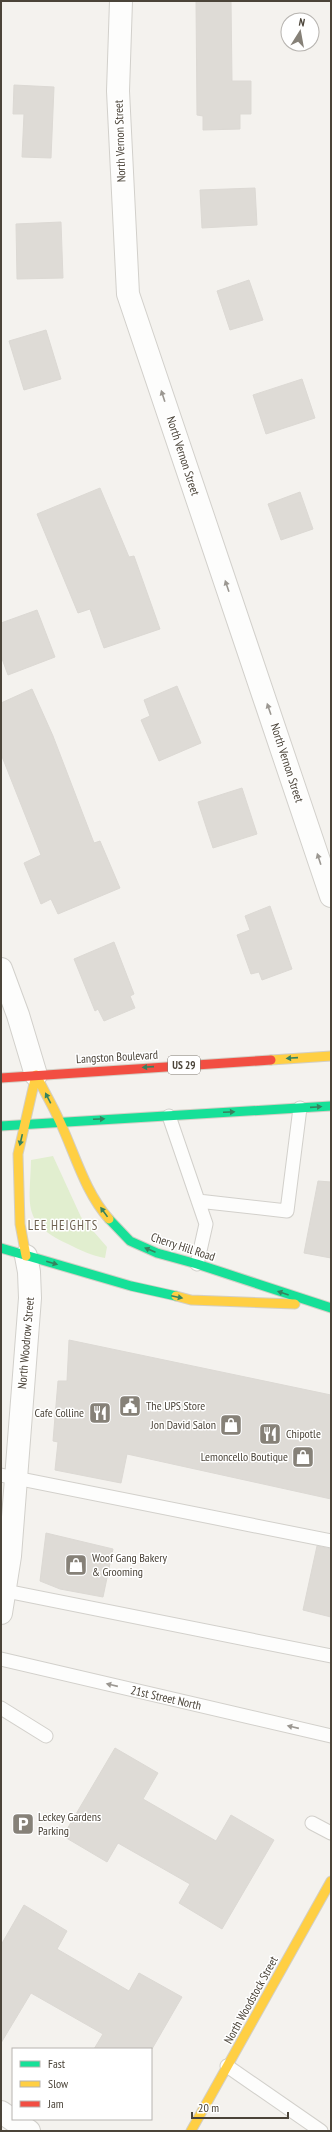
<svg xmlns="http://www.w3.org/2000/svg" width="332" height="2132" font-family="'PT Sans Narrow',sans-serif">
<style>
.green{fill:#e1eecf}
.building{fill:#dedbd6;stroke:#dcd9d4}
.lines{fill:none;stroke-linecap:round;stroke-linejoin:round}
.lane-casing{stroke:#d2d0cb;stroke-width:15}
.street-casing{stroke:#d2d0cb;stroke-width:24}
.fast-casing{stroke:#d3cfc5;stroke-width:11}
.slow-casing{stroke:#d3cfc5;stroke-width:11}
.jam-casing{stroke:#d3cfc5;stroke-width:11}
.lane{stroke:#fdfdfc;stroke-width:13}
.street{stroke:#fdfdfc;stroke-width:22}
.fast{stroke:#16e098;stroke-width:9}
.slow{stroke:#ffcf43;stroke-width:9}
.jam{stroke:#f24e42;stroke-width:9}
.oneway{fill:#9b9791}
.oneway2{fill:#36825f}
.labels{text-anchor:middle;stroke-width:3;stroke-linejoin:round;paint-order:stroke}
.shield{fill:#fff;stroke:#817c74;stroke-width:1}
.shield-label{font-size:11px;font-weight:bold;fill:#4b4439}
.street-label{font-size:12px;fill:#4b4439;stroke:#fff}
.poi-label{font-size:12px;fill:#4b4439;stroke:#fff;text-anchor:start}
.neighbourhood-label{font-size:13px;letter-spacing:1px;fill:#6e6250;stroke:#fff}
</style>
<rect width="100%" height="100%" fill="#f4f2ee"/>
<!-- green -->
<path class="green" d="M53,1156L81,1217L107,1247L105,1258C92,1256 80,1250 68,1244C21,1222 30,1206 31,1160Z"/>
<!-- building -->
<path class="building" d="M196,1H231L232,81H251V114H240V129L203,130V116L197,115Z
M14,85L54,87L51,158L22,157L24,114H13Z
M255,188L257,225L202,228L200,190Z
M61,222L63,278L17,279L16,224Z
M249,280L263,320L230,330L217,291Z
M46,330L61,379L24,390L9,341Z
M302,379L315,418L266,434L253,395Z
M100,488L129,557L134,556L160,629L104,648L90,609L78,613L37,514Z
M300,492L313,529L281,540L268,504Z
M37,610L55,657L8,675L1,656V623Z
M177,686L201,743L159,761L141,720L150,716L144,700Z
M32,689L53,736L94,843L100,841L120,888L58,914L51,899L41,904L24,863L41,855L1,754V703Z
M242,788L257,834L213,848L198,802Z
M270,906L292,969L262,980L259,972L251,974L237,935L250,930L245,916Z
M114,942L134,994L130,996L135,1008L104,1021L98,1009L95,1011L74,959Z
M318,1181L331,1182V1258L304,1253Z
M69,1340L331,1395V1499L127,1454L121,1483L55,1470L58,1442L53,1441L58,1381H67Z
M46,1533L113,1549L103,1597L60,1589L40,1581Z
M317,1546L331,1549V1617L303,1610Z
M115,1748L158,1773L143,1799L216,1841L231,1815L274,1840L222,1929L179,1903L190,1884L118,1843L107,1862L63,1836Z
M24,1905L67,1931L57,1949L129,1991L139,1973L182,1997L152,2049H94L103,2034L31,1993L1,2043V1945Z"/>
<g class="lines">
<!-- lane casing -->
<g class="lane-casing">
<path id="lane" d="M169,1116L206,1224L197,1264
M198,1201L287,1211L300,1108
M1,1475L331,1541
M6,1591L331,1656
M1,1659L331,1736
M1,1708L46,1736
M312,1823L331,1833
M227,2066L321,2131"/>
</g>
<!-- street casing -->
<g class="street-casing">
<path id="street" d="M121,1L118,91L128,294L331,896
M1,969L18,1015L36,1075
M1,1613L10,1556L30,1298L29,1272L26,1256
M1,2112L29,2131"/>
</g>
<!-- fast casing -->
<g class="fast-casing">
<path id="fast" d="M1,1126L331,1106
M109,1219L130,1241L157,1253L197,1264L331,1308
M1,1248L131,1286L176,1296"/>
</g>
<!-- slow casing -->
<g class="slow-casing">
<path id="slow" d="M271,1060L331,1056
M36,1075C44,1091 53,1106 60,1122C75,1154 85,1192 109,1219
M26,1256L20,1224L18,1154L36,1075
M176,1296L191,1300L295,1304
M191,2131L331,1881"/>
</g>
<!-- jam casing -->
<g class="jam-casing">
<path id="jam" d="M1,1078L271,1060"/>
</g>
<!-- lane -->
<use href="#lane" class="lane"/>
<!-- street -->
<use href="#street" class="street"/>
<!-- fast -->
<use href="#fast" class="fast"/>
<!-- slow -->
<use href="#slow" class="slow"/>
<!-- jam -->
<use href="#jam" class="jam"/>
</g>
<!-- one-way arrows -->
<defs><path id="oneway-solid" d="M-6-.8H1V-3.2L6.5 0L1 3.2V.8H-6Z"/></defs>
<g class="oneway">
<use href="#oneway-solid" transform="translate(163 396) rotate(-108)"/>
<use href="#oneway-solid" transform="translate(227 586) rotate(-109)"/>
<use href="#oneway-solid" transform="translate(269 709) rotate(-109)"/>
<use href="#oneway-solid" transform="translate(319 859) rotate(-108)"/>
<use href="#oneway-solid" transform="translate(112 1685) rotate(-167)"/>
<use href="#oneway-solid" transform="translate(293 1727) rotate(-167)"/>
</g>
<g class="oneway2">
<use href="#oneway-solid" transform="translate(292 1058) rotate(176)"/>
<use href="#oneway-solid" transform="translate(148 1067) rotate(176)"/>
<use href="#oneway-solid" transform="translate(48 1098) rotate(-117)"/>
<use href="#oneway-solid" transform="translate(316 1107) rotate(-4)"/>
<use href="#oneway-solid" transform="translate(229 1112) rotate(-3)"/>
<use href="#oneway-solid" transform="translate(99 1119) rotate(-3)"/>
<use href="#oneway-solid" transform="translate(21 1140) rotate(103)"/>
<use href="#oneway-solid" transform="translate(104 1212) rotate(-126)"/>
<use href="#oneway-solid" transform="translate(150 1250) rotate(-157)"/>
<use href="#oneway-solid" transform="translate(52 1263) rotate(16)"/>
<use href="#oneway-solid" transform="translate(283 1293) rotate(-161)"/>
<use href="#oneway-solid" transform="translate(177 1297) rotate(12)"/>
</g>
<!-- icons -->
<defs>
<g id="civic-square" transform="scale(1.15)"><rect x="-9" y="-9" width="18" height="18" rx="4" fill="#868178" stroke="#fff"/><path d="M-.6-6.5H3V-4.5H.6V-3L4-1V1h2V6H-6V1h2V-1L-.6-3ZM-1.2 2.5V6h2.4V2.5Z" fill="#fff"/></g>
<g id="restaurant-square" transform="scale(1.15)"><rect x="-9" y="-9" width="18" height="18" rx="4" fill="#868178" stroke="#fff"/><path d="M-5-6h1v4h1v-4h1v4h1v-4h1v5L-1.5 .5V6h-2V.5L-5-1ZM5-6V6H3V1.5H1.5Q1.5-4 5-6Z" fill="#fff"/></g>
<g id="shop-square" transform="scale(1.15)"><rect x="-9" y="-9" width="18" height="18" rx="4" fill="#868178" stroke="#fff"/><path d="M-5-2.5h2.3a2.7 3.5 0 0 1 5.4 0H5L5.5 6h-11ZM-1.5-2.5h3a1.5 2.3 0 0 0-3 0Z" fill="#fff"/></g>
<g id="parking-square" transform="scale(1.15)"><rect x="-9" y="-9" width="18" height="18" rx="4" fill="#868178" stroke="#fff"/><path d="M-3.5-5.5H1a3.5 3.5 0 0 1 0 7H-1V5.5H-3.5ZM-1-3.4V-.6H.8a1.4 1.4 0 0 0 0-2.8Z" fill="#fff"/></g>
</defs>
<g fill-rule="evenodd">
<use href="#civic-square" x="130" y="1406"/>
<use href="#restaurant-square" x="100" y="1413"/>
<use href="#shop-square" x="231" y="1425"/>
<use href="#restaurant-square" x="270" y="1434"/>
<use href="#shop-square" x="303" y="1457"/>
<use href="#shop-square" x="76" y="1565"/>
<use href="#parking-square" x="23" y="1824"/>
</g>
<g class="labels">
<!-- shield labels -->
<rect class="shield" x="168" y="1056" width="32" height="18" rx="3"/>
<g class="shield-label">
<text x="184" y="1069">US 29</text>
</g>
<!-- street labels -->
<g class="street-label">
<text transform="translate(120 141) rotate(-92)" y="4">North Vernon Street</text>
<text transform="translate(183 456) rotate(72)" y="4">North Vernon Street</text>
<text transform="translate(287 763) rotate(72)" y="4">North Vernon Street</text>
<text transform="translate(117 1057) rotate(-3)" y="4">Langston Boulevard</text>
<text transform="translate(183 1247) rotate(18)" y="4">Cherry Hill Road</text>
<text transform="translate(26 1343) rotate(-85)" y="4">North Woodrow Street</text>
<text transform="translate(166 1698) rotate(13)" y="4">21st Street North</text>
<text transform="translate(251 2000) rotate(-61)" y="4">North Woodstock Street</text>
</g>
<!-- poi labels -->
<g class="poi-label">
<text x="146" y="1410">The UPS Store</text>
<text x="84" y="1417" text-anchor="end">Cafe Colline</text>
<text x="216" y="1429" text-anchor="end">Jon David Salon</text>
<text x="286" y="1438">Chipotle</text>
<text x="288" y="1461" text-anchor="end">Lemoncello Boutique</text>
<text x="92" y="1562">Woof Gang Bakery<tspan x="92" dy="14">&amp; Grooming</tspan></text>
<text x="38" y="1821">Leckey Gardens<tspan x="38" dy="14">Parking</tspan></text>
</g>
<!-- neighbourhood labels -->
<g class="neighbourhood-label">
<text x="63" y="1230">LEE HEIGHTS</text>
</g>
</g>
<!-- border -->
<rect width="332" height="2132" fill="none" stroke="#4b4439" stroke-width="4"/>
<!-- legend -->
<rect x="12" y="2048" width="140" height="72" fill="#ffffff" stroke="#b7b4b0"/>
<rect x="20" y="2061" width="20" height="6" fill="#16e098" stroke="#b7b4b0"/>
<text x="48" y="2068" font-size="12" fill="#4b4439">Fast</text>
<rect x="20" y="2081" width="20" height="6" fill="#ffcf43" stroke="#b7b4b0"/>
<text x="48" y="2088" font-size="12" fill="#4b4439">Slow</text>
<rect x="20" y="2101" width="20" height="6" fill="#f24e42" stroke="#b7b4b0"/>
<text x="48" y="2108" font-size="12" fill="#4b4439">Jam</text>
<!-- north arrow -->
<g transform="translate(300 32) rotate(11)"><circle r="19" fill="#ffffff" stroke="#b7b4b0"/>
<path d="M0-3L7 15L0 10L-7 15Z" fill="#868178"/>
<text y="-6" font-size="11" font-weight="bold" text-anchor="middle" fill="#4b4439">N</text>
</g>
<!-- scale -->
<path d="M192 2112v6h96v-6" fill="none" stroke="#4b4439" stroke-width="2"/>
<text x="198" y="2112" font-size="12" fill="#4b4439" stroke="#ffffff" stroke-width="3" paint-order="stroke">20 m</text>
</svg>
